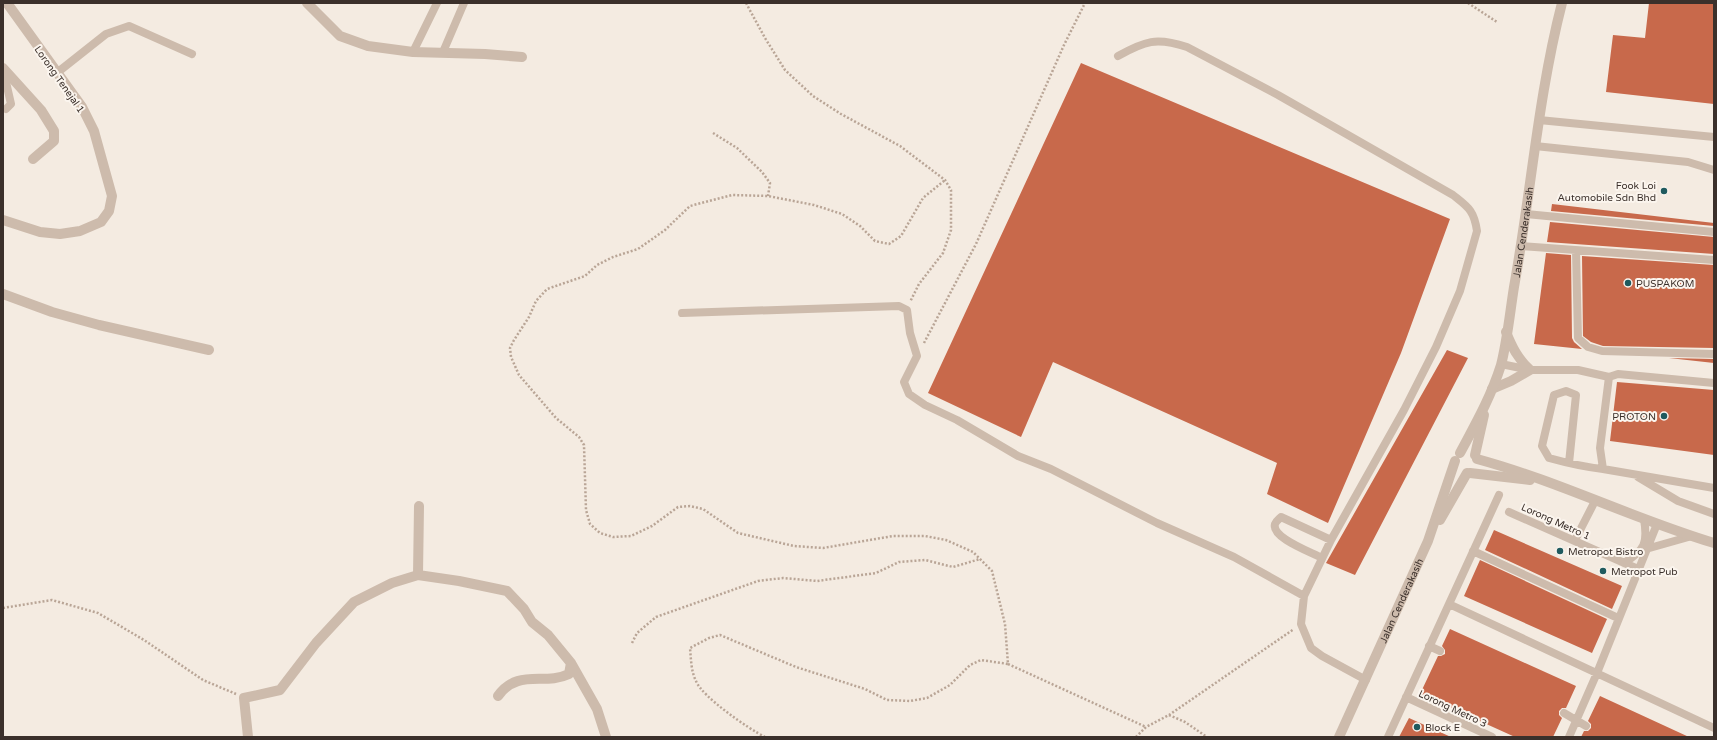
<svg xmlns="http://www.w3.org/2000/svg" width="1717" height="740" font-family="'Varela Round',sans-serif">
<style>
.building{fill:#c8694b}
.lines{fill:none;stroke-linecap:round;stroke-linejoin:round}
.path{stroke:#b9a596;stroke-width:2.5;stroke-dasharray:2 2;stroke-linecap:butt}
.service{stroke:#cdbbac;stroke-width:8}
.minor{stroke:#cdbbac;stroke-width:10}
.tertiary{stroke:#cdbbac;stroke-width:10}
.poi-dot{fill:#1f5a5e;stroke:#fbf5ee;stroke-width:1.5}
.labels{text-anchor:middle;stroke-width:4;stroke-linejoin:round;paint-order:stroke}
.street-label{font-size:10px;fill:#3b302b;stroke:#fbf5ee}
.poi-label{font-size:10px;fill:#3b302b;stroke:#fbf5ee;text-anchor:start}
</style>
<rect width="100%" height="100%" fill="#f4ebe1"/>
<!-- building -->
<path class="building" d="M1649,3H1714V104L1606,92L1613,35L1645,38Z
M1081,63L1450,219L1401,353L1328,523L1267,494L1277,463L1053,362L1021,437L928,393Z
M1552,204L1714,223V226L1551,211Z
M1550,222L1714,237V254L1547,242Z
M1546,253L1571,255L1572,338L1574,342L1582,349L1534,344Z
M1582,256L1714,265V348L1603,346L1591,342L1583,336Z
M1447,350L1468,358L1355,575L1326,563Z
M1669,358L1714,359V363Z
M1617,382L1714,390V455L1610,441Z
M1494,530L1622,586L1612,609L1485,550Z
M1480,560L1607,619L1592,653L1464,596Z
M1450,629L1576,686L1566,708H1562L1559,711V715L1562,718L1553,737H1515L1420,694L1438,656H1441L1445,654V650L1442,646Z
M1600,696L1689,737H1581L1584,731H1588L1591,728V724L1588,721Z
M1409,718L1451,737H1399Z"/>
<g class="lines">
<!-- path -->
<path class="path" d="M746,3L765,38L785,70L813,96L841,114L900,146L945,180L951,190V230L943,253L919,284L910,302
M1468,3L1497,22
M713,133L737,148L762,172L770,183L768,196
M924,343L976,244L1064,45L1085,3
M3,608L52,600L98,613L144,640L203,680L236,694
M632,643L637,633L656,617L758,581L783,578L817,581L876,573L899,562L925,560L953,567L980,559
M1008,664L1146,727
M1169,715L1185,722L1207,737
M765,737C749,729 702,697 696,681C691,671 691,659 690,648L709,638L720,635L796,667L865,689L887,700L910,701L927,698L950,685L970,665L981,660L1008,664L1005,624L992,571L973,552L946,540L925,536H893L823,548L794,546L738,533L703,509L690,506L678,507L652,526L631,536L613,537L600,533L590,524L586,510L584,445L579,437L556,418L519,375L511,357L510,348L514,340L529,317L536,301L547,289L585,276L597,265L613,257L638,249L665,230L690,206L732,195L768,196L814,205L842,214L860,226L875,241L889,244L901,236L923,198L945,180
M1136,737L1146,727L1169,715L1294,629"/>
<!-- service -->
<path class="service" d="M413,52L437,3
M443,52L464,3
M1118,56C1145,41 1156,37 1187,47L1278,95L1453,195C1468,207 1474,210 1477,231L1460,291L1436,347L1404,410L1331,540L1304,596L1301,624L1311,648L1322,656L1366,680
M3,69L11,104L6,109
M58,72L106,34L129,26L192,54
M1539,120L1714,137
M1535,146L1688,162L1714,170
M1526,214L1714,232
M1521,246L1714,260
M1576,251L1578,338L1588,347L1602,351L1714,354
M682,313L899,306L907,310L910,333L917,356L904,382L909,394L925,405L957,420L1018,456L1051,469L1157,523L1234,557L1304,596
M1501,364L1530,370H1578L1609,377L1618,374L1714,383
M1609,377L1600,448L1603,469L1714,488
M1569,463L1576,395L1566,391L1554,395L1542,446L1549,458C1567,463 1584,467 1603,469
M1638,477L1678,501L1714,514
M1509,512L1638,569
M1575,540L1595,501
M1646,549L1692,536
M1473,551L1618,618
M1322,558C1311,552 1271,538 1275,524C1276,521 1279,519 1281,517L1331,540
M1624,563C1645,550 1648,543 1644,519
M1449,604L1714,728
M1429,646L1440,651
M1406,697L1492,737
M1564,713L1586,726
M1388,737L1499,495
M1569,737L1597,673L1657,524"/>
<!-- minor -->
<path class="minor" d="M307,3L340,36L368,46L413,52L485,54L522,57
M3,68L41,110L54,131V141L33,159
M3,220L40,232L60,234L80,231L101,222L109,211L112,196L94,131L82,107L7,3
M3,294L52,312L99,325L209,350
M418,575L419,506
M498,696C518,668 544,686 569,674L571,663
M248,737L244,698L280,690L316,643L354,602L392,583L418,575L459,581L507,591L524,609L532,622L548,635L571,663L597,709L606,737"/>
<!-- tertiary -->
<g class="tertiary">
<path d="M1492,389L1511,381L1530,370C1518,359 1512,347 1506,332"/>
<path id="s1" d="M1460,453C1475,425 1491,397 1501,365C1507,342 1510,312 1514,287C1531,193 1538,96 1562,3"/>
<path d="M1475,455L1484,415"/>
<path d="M1477,459C1558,481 1634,519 1714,543"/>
<path d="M1470,473L1530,480"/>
<path d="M1440,520L1467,473"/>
<path id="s2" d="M1339,737L1428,541L1455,461"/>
</g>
</g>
<!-- markers -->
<g class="poi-dot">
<circle cx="1664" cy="191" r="4"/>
<circle cx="1628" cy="283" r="4"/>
<circle cx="1664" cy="416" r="4"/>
<circle cx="1560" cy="551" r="4"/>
<circle cx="1603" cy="571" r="4"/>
<circle cx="1417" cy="727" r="4"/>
</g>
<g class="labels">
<!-- street labels -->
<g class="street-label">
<text transform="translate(60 79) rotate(55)" y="4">Lorong Tenejal 1</text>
<text dy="4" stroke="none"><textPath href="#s1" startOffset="232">Jalan Cenderakasih</textPath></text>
<text transform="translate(1556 521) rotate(24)" y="4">Lorong Metro 1</text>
<text dy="4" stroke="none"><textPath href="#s2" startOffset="150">Jalan Cenderakasih</textPath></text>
<text transform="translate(1453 708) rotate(25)" y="4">Lorong Metro 3</text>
</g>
<!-- poi labels -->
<g class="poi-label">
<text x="1656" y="189" text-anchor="end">Fook Loi<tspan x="1656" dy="12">Automobile Sdn Bhd</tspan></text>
<text x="1636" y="287">PUSPAKOM</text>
<text x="1656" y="420" text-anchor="end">PROTON</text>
<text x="1568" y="555">Metropot Bistro</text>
<text x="1611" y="575">Metropot Pub</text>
<text x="1425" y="731">Block E</text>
</g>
</g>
<!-- border -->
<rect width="1717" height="740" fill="none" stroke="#3b302b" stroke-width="8"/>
</svg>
